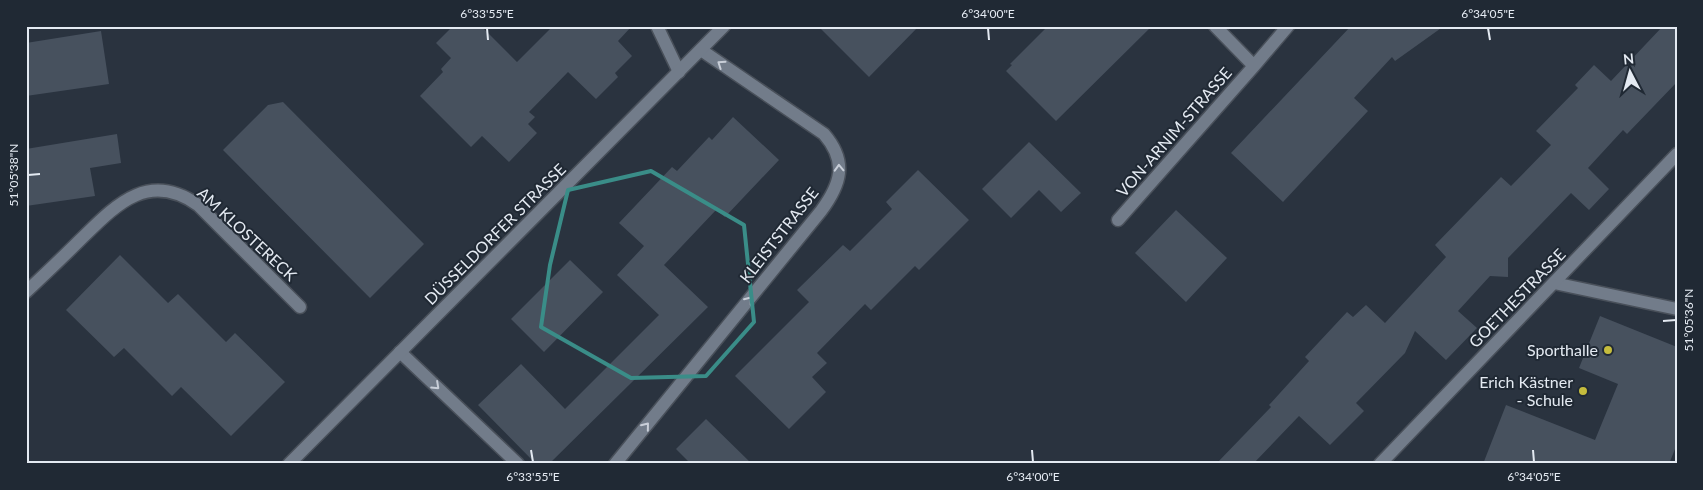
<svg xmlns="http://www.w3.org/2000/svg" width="1703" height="490" font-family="Lato,sans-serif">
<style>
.building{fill:#47515e}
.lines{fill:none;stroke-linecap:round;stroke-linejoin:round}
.service-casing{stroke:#49505a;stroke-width:15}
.minor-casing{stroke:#49505a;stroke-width:15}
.tertiary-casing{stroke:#49505a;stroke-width:15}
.service{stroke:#727c8a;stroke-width:12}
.minor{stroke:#727c8a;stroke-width:12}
.tertiary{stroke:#727c8a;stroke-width:12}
.oneway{stroke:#c8ced8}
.marked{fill:none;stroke:#3a8d88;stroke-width:4;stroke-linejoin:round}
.ticks{fill:none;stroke:#e4eaf2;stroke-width:2}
.poi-dot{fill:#c5bc3d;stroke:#202934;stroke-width:2}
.labels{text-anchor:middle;stroke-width:4;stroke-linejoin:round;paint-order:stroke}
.street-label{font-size:16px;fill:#e4eaf2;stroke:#202934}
.poi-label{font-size:16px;fill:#e4eaf2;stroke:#202934;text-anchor:end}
.neatline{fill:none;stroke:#e4eaf2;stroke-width:2}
.ticks-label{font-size:12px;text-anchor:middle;fill:#e4eaf2}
</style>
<rect width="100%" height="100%" fill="#2a333f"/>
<!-- building -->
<path class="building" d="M453,26H481L517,62L553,26H632L618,41L632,56L615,73L618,77L596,99L568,72L529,112L535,117L528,124L537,133L509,162L482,136L471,147L420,96L443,72L441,69L451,58L436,43Z
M818,26H919L869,77Z
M1048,26H1152L1056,121L1006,71L1012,65L1010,64Z
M1351,26H1444L1395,61L1392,57L1354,98L1368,111L1283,202L1231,153Z
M1663,26H1677V82L1627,134L1623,130L1588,168L1609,189L1589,210L1571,193L1508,258V277L1490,276L1458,311L1477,328L1446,360L1415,331L1405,353L1356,403L1364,411L1330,445L1299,416L1253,464H1216L1271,407L1269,405L1309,361L1305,357L1347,312L1353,317L1366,305L1385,323L1411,295L1446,257L1435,245L1501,177L1511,186L1551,145L1536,131L1578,88L1575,85L1594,65L1611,81Z
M101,31L109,84L26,96V43Z
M283,102L424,244L370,298L223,150L268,105Z
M733,117L779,160L725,217L716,210L664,265L708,307L549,464H536L478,405L521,364L565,409L659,315L617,275L644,246L619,223L672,167L677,171L709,137L712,140Z
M117,134L121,163L90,168L95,196L26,206V149Z
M1029,142L1081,193L1061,212L1039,190L1011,218L982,189Z
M918,170L969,220L919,270L915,266L871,310L865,304L817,353L827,363L812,377L826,392L789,429L735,376L809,302L797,290L843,245L850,251L892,209L886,202Z
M1176,210L1227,258L1186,302L1135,253Z
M120,255L168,303L178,294L226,342L235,333L285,382L231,436L181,387L172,396L124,348L114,357L66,310Z
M570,260L603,292L544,352L511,319Z
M1600,316L1677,347V444L1669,464H1483L1506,405L1595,440L1618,384L1579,368Z
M706,419L752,464H691L676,449Z"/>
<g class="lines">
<!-- service casing -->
<g class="service-casing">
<path id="service" d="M657,26L679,72
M1554,283L1677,309"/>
</g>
<!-- minor casing -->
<g class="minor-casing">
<path id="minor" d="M1254,66L1288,26
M1118,220L1254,66L1215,26
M26,292C44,275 62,258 79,241C114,207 147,169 198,205L300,307
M400,352L518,464
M615,464L821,211C841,184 848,162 824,134L701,50
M1380,464L1677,154"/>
</g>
<!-- tertiary casing -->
<g class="tertiary-casing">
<path id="tertiary" d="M289,464L724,26"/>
</g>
<!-- service -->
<use href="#service" class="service"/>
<!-- minor -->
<use href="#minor" class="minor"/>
<!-- tertiary -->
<use href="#tertiary" class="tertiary"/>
</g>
<!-- one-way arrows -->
<defs><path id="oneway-chevron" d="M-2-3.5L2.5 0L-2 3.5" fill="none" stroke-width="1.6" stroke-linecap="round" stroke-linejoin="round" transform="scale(1.25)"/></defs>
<g class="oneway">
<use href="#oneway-chevron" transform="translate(721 64) rotate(-146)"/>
<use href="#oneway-chevron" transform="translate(839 168) rotate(-92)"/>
<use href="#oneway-chevron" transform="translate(749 300) rotate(-51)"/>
<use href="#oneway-chevron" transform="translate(436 386) rotate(43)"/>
<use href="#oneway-chevron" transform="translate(646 426) rotate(-51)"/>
</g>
<!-- marked area -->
<path class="marked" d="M651,171L744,225L754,322L706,376L631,378L541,327L550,265L568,190Z"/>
<!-- ticks -->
<path class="ticks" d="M487,28L488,40M988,28L989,40M1488,28L1490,40M28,175L40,174M1663,321L1676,320M531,450L533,462M1032,450L1033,462M1533,450L1534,462"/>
<!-- markers -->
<g class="poi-dot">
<circle cx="1608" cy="350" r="5"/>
<circle cx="1583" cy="391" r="5"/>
</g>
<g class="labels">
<!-- street labels -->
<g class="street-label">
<text transform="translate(1174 132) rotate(-49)" y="6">VON-ARNIM-STRASSE</text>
<text transform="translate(247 234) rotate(43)" y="6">AM KLOSTERECK</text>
<text transform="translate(495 234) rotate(-45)" y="6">DÜSSELDORFER STRASSE</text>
<text transform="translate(779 235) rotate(-52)" y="6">KLEISTSTRASSE</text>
<text transform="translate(1517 298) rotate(-46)" y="6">GOETHESTRASSE</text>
</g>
<!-- poi labels -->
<g class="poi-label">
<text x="1598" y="356">Sporthalle</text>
<text x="1573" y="388">Erich Kästner<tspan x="1573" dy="18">- Schule</tspan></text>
</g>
</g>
<!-- border -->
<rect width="1703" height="490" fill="none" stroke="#202934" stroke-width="55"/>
<!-- north arrow -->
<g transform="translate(1630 72) rotate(354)" stroke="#202934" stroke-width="4" paint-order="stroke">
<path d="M0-4L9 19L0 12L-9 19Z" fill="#e4eaf2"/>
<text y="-8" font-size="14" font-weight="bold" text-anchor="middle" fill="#e4eaf2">N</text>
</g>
<rect x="28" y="28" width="1648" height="434" class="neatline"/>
<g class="ticks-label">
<text x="487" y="18">6°33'55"E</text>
<text x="988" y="18">6°34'00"E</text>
<text x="1488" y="18">6°34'05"E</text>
<text transform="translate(14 175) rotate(-90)" y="4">51°05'38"N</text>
<text transform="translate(1689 320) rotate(-90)" y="4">51°05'36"N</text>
<text x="533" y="481">6°33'55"E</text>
<text x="1033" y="481">6°34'00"E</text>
<text x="1534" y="481">6°34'05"E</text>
</g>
</svg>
